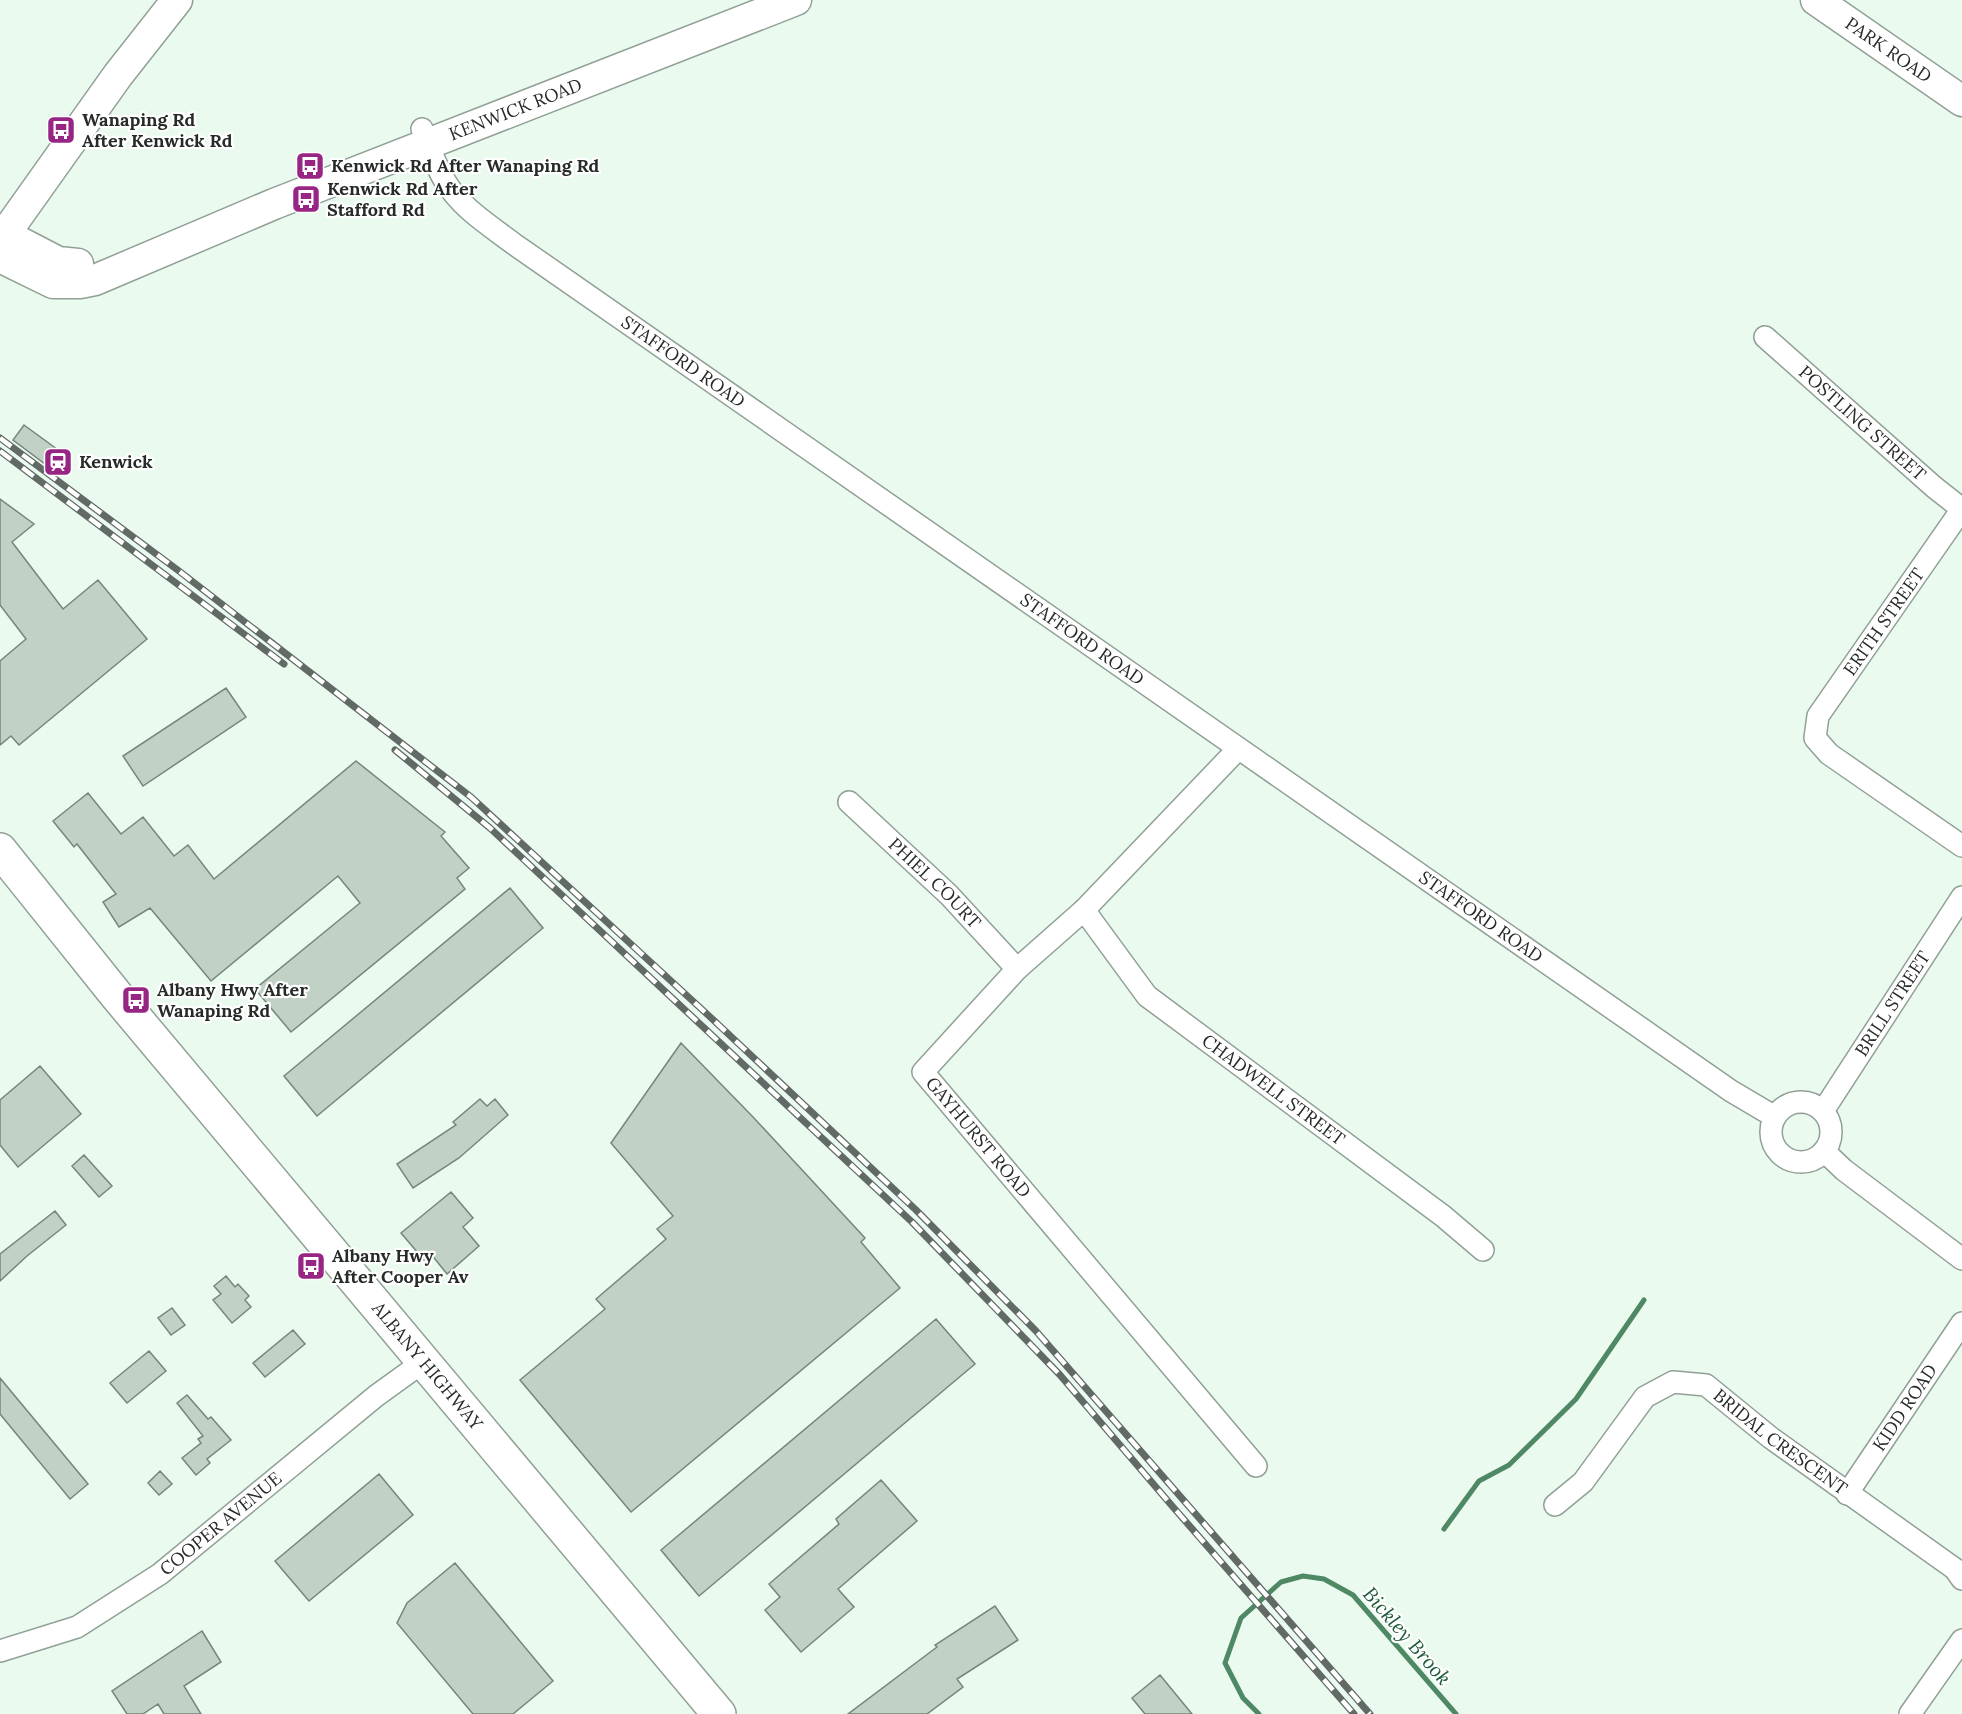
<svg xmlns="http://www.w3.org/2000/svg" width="1962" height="1714" font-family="Lora,serif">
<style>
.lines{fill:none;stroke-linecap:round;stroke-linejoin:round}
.stream{stroke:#4f8865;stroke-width:5}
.building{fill:#c2d1c6;stroke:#77857b;stroke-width:1.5}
.street-casing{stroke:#91a096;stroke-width:24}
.secondary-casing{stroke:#91a096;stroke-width:33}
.highway-casing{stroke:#91a096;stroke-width:36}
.street{stroke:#fff;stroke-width:21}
.secondary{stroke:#fff;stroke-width:30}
.highway{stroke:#fff;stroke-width:33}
.rail-casing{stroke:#616a64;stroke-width:7}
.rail{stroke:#fff;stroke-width:4.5;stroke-dasharray:14;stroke-linecap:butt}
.labels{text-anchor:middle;stroke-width:4.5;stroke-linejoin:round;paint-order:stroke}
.street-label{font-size:18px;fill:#262b27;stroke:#fff}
.poi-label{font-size:18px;font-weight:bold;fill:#262b27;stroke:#fff;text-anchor:start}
.water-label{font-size:20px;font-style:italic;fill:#205b3a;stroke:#fff}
</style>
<rect width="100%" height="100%" fill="#eafaef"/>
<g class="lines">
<!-- stream -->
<path class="stream" d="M1444,1529L1479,1481L1509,1465L1576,1399L1644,1300
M1259,1714L1243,1698L1225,1663L1241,1618L1281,1582L1303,1576L1324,1579L1353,1595L1456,1714"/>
</g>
<!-- building -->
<path class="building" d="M24,425L69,458L57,473L13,440Z
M0,499L34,524L12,542L63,609L98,580L147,639L19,745L11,736L0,745V661L26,639L0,605Z
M226,688L246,717L143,786L123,756Z
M356,761L445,832L441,836L469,868L457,878L465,889L291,1032L255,989L360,903L338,876L211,981L150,908L119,927L103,902L116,894L77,844L74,847L53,821L88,793L121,834L143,817L174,856L188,845L214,879Z
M510,888L543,928L317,1116L284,1076Z
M681,1043L753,1117L865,1238L861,1242L900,1288L631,1512L520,1380L605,1309L596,1299L666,1239L657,1229L673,1216L611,1143Z
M40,1066L81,1114L18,1167L0,1145V1100Z
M480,1099L487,1106L495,1099L508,1115L459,1158L413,1188L397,1164L456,1125L453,1122Z
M84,1155L112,1186L99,1197L72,1166Z
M451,1192L473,1218L463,1227L479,1246L447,1274L431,1254L424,1260L401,1233Z
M55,1211L66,1225L27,1256L0,1281V1254Z
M226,1276L235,1287L238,1284L249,1296L245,1300L251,1307L232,1323L213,1300L221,1294L214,1286Z
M172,1308L185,1325L171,1335L158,1318Z
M936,1319L975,1364L699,1596L661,1550Z
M293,1330L305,1344L265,1377L253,1363Z
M149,1351L166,1371L127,1403L110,1383Z
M0,1378L88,1484L70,1499L0,1414Z
M187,1395L208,1419L211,1417L231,1440L207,1459L210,1463L196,1475L182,1458L201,1443L198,1439L203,1436L177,1403Z
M160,1471L172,1484L159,1495L148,1483Z
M379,1474L413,1515L309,1601L275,1561Z
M881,1480L917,1521L838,1589L854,1607L801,1652L765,1610L780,1597L769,1584L839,1524L836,1519Z
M455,1563L553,1681L513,1714H473L397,1623L407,1603Z
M995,1606L1018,1640L957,1679L963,1687L927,1714H848L937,1647L935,1645Z
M202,1631L221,1662L184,1686L201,1714H164L158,1704L143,1714H127L112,1691Z
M1160,1675L1192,1714H1145L1132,1698Z"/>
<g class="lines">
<!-- street casing -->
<g class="street-casing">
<g id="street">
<path id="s1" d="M422,129C429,146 435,165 445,181C461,208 489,225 514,244L1731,1091L1775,1117"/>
<path id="s2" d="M1765,337L1934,487L1962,509"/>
<path d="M1962,509L1818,716L1815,738L1829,754L1962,846"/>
<path id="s3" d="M1238,749L1084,910L1017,969L923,1072L1256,1466"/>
<path id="s4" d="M849,802L949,895L1017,969"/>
<path id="s5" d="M1084,910L1147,996L1443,1216L1483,1250"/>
<circle cx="1801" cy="1132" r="30"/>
<path id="s6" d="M1823,1111L1962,897"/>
<path d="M1824,1151L1844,1170L1962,1259"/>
<path id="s7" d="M1847,1494L1962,1323"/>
<path id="s8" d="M1555,1505L1583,1482L1645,1397L1673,1382L1706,1385L1771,1438L1955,1569L1962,1579"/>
<path id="s9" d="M0,1651L77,1627L160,1574L376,1396L423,1362"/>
<path d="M1910,1714L1962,1640"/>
</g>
</g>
<!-- secondary casing -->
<g class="secondary-casing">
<g id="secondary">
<path id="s10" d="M1816,0L1962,101"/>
<path d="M4,234L58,262L78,264"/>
<path d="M0,241L118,75L177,0"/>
<path id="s11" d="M0,257L53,283H80L95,280L274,204L796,0"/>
</g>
</g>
<!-- highway casing -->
<g class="highway-casing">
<g id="highway">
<path id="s12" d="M0,850L117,996L719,1714"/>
</g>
</g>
<!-- street -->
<use href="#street" class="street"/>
<!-- secondary -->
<use href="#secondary" class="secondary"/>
<!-- highway -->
<use href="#highway" class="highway"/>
<!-- rail casing -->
<g class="rail-casing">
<path id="rail" d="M0,438L179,571L471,797L708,1015L916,1210L1036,1331L1370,1714
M0,451L284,664
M395,750L490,828L912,1222L1060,1375L1173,1507L1354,1714"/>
</g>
<!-- rail -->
<use href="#rail" class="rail"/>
</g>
<!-- icons -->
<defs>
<g id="bus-square" transform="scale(1.5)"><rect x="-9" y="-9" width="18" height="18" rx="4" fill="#962584" stroke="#fff"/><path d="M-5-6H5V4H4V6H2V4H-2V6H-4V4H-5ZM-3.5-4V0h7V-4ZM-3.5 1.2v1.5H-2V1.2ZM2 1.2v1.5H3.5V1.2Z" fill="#fff"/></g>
<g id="station-square" transform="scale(1.5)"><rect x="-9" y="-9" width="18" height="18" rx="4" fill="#962584" stroke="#fff"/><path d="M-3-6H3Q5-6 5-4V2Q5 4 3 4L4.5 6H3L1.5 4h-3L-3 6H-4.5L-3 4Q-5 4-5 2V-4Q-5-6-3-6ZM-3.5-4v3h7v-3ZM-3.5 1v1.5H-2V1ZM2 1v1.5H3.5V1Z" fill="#fff"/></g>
</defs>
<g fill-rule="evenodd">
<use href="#bus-square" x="61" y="130"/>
<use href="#bus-square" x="310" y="166"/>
<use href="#bus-square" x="306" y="199"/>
<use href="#station-square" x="58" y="462"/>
<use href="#bus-square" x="136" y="1000"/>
<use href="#bus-square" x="311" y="1266"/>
</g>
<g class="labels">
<!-- street labels -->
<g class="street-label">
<text dy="6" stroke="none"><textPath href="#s10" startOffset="88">PARK ROAD</textPath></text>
<text dy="6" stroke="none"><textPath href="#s11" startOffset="555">KENWICK ROAD</textPath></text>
<text dy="6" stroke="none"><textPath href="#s1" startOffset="357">STAFFORD ROAD</textPath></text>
<text dy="6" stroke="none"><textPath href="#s2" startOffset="130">POSTLING STREET</textPath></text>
<text transform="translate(1884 622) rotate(-55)" y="6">ERITH STREET</text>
<text dy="6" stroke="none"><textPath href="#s1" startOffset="843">STAFFORD ROAD</textPath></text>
<text dy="6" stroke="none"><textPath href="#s4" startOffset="118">PHIEL COURT</textPath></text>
<text dy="6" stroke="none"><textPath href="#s1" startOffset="1329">STAFFORD ROAD</textPath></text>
<text dy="6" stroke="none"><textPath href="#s6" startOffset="128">BRILL STREET</textPath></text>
<text dy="6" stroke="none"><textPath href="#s5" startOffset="264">CHADWELL STREET</textPath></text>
<text dy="6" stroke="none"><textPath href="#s3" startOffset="537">GAYHURST ROAD</textPath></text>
<text dy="6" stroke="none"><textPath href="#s12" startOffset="670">ALBANY HIGHWAY</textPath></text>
<text dy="6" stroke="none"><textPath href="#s7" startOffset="104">KIDD ROAD</textPath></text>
<text dy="6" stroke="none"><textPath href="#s8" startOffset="300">BRIDAL CRESCENT</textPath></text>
<text dy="6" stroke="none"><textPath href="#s9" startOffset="258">COOPER AVENUE</textPath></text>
</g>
<!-- poi labels -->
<g class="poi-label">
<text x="82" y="126">Wanaping Rd<tspan x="82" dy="21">After Kenwick Rd</tspan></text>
<text x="331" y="172">Kenwick Rd After Wanaping Rd</text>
<text x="327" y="195">Kenwick Rd After<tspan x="327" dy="21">Stafford Rd</tspan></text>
<text x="79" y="468">Kenwick</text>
<text x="157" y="996">Albany Hwy After<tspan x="157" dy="21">Wanaping Rd</tspan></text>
<text x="332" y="1262">Albany Hwy<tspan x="332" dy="21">After Cooper Av</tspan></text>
</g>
<!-- water labels -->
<g class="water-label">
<text transform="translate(1407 1636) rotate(49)" y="7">Bickley Brook</text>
</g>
</g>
</svg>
